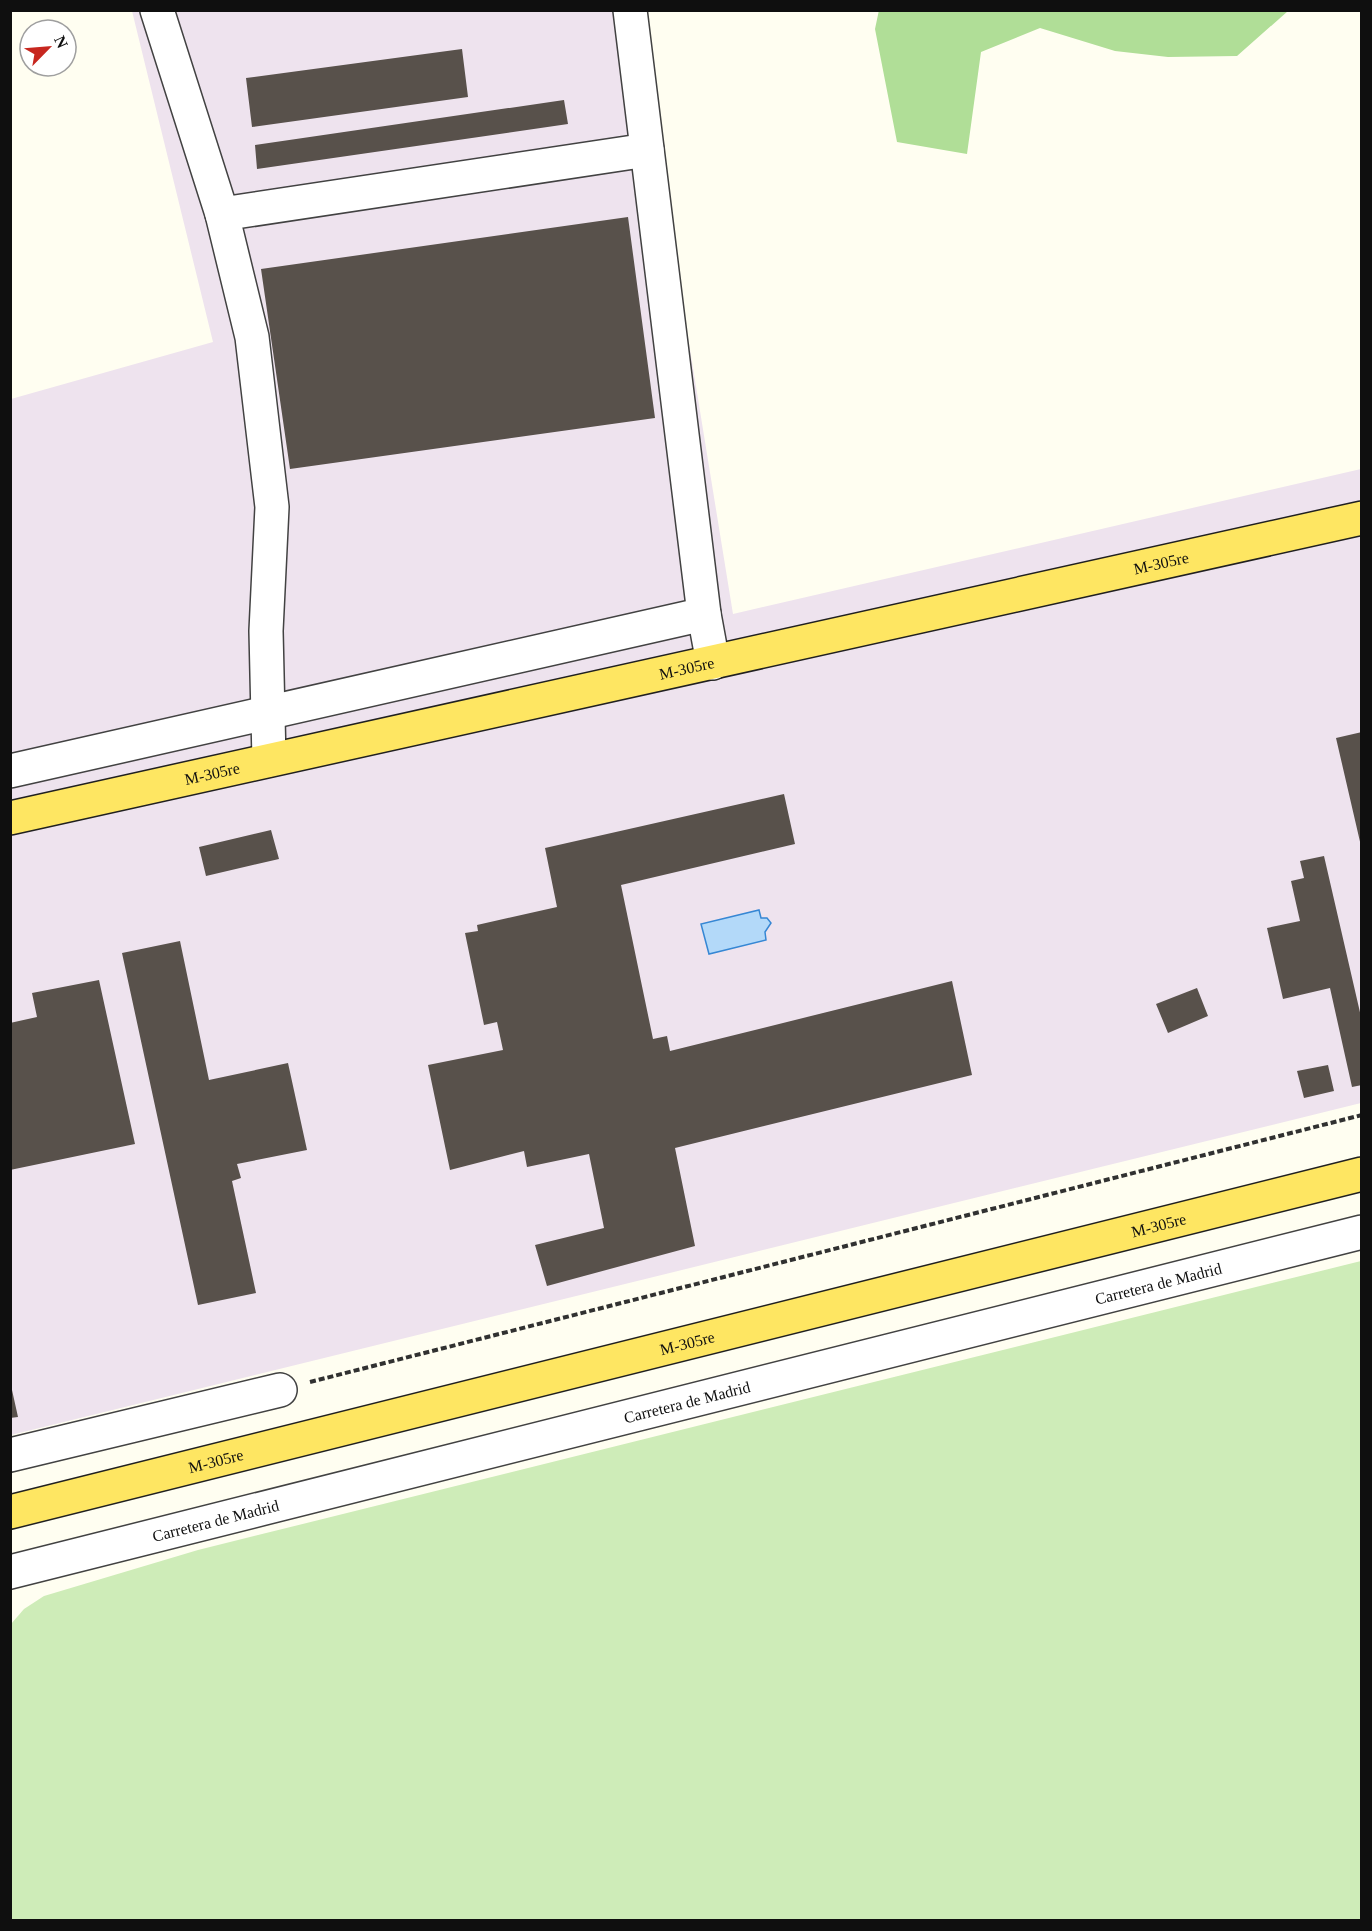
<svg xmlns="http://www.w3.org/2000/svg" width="1372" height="1931" font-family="Georgia,serif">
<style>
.industrial{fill:#eee3ee}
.green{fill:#ceecb8}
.forest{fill:#b0de97}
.water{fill:#b3d9f9;stroke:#3687d4;stroke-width:1.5}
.building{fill:#58514b}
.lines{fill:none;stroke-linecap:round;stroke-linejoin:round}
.minor-casing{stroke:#424242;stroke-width:36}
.major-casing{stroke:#202020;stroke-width:36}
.path{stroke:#313131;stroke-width:4;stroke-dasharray:6 3;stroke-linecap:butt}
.minor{stroke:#fff;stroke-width:33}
.major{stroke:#fee662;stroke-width:33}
.labels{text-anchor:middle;stroke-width:6;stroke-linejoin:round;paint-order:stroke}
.street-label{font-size:16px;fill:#0f0f0f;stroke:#fff}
</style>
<rect width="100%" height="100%" fill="#fffef1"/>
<!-- industrial -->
<path class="industrial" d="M132,11H635L733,614L1361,469V1103L11,1435V399L213,342Z"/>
<!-- green -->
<path class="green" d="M1361,1261V1920H11V1624L24,1609L44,1596L198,1550Z"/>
<!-- forest -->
<path class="forest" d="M879,10H1288V11L1237,56L1168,57L1115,51L1040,28L981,52L967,154L897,142L875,29Z"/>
<!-- water -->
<path class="water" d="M759,910L761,918H767L771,923L765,932L766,940L709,954L701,924Z"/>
<!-- building -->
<path class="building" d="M462,49L468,97L252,127L246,78Z
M564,100L568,124L257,169L255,145Z
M628,217L655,418L290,469L261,269Z
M1362,732V846H1361L1336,738Z
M784,794L795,844L621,885L653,1039L667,1036L670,1051L952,981L972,1075L675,1148L695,1246L547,1286L535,1245L604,1228L589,1154L527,1167L524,1151L450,1170L428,1065L503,1050L497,1022L484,1025L465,933L478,931L477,925L557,907L545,848Z
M271,830L279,859L206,876L199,847Z
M1324,856L1362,1021V1085L1352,1087L1330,988L1283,999L1267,928L1300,921L1291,881L1304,878L1300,861Z
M180,941L209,1080L288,1063L307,1150L237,1164L241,1178L232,1181L256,1293L198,1305L122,953Z
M99,980L135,1144L10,1170V1023L37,1017L32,993Z
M1197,988L1208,1016L1168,1033L1156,1004Z
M1328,1065L1334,1091L1304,1098L1297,1071Z
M10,1381L18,1417L10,1418Z"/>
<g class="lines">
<!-- minor casing -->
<g class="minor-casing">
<g id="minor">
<path d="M157,10L222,214L252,337L272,507L266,631L269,760"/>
<path d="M630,10L704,614L713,663"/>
<path d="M222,214L647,150"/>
<path d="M10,771L704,614"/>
<path d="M10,1455L280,1390"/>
<path id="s1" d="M10,1572L1362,1232"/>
</g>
</g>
<!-- major casing -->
<g class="major-casing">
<g id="major">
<path id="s2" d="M10,818L1362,518"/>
<path id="s3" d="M10,1512L1362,1174"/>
</g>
</g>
<!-- path -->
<path class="path" d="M310,1382L1362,1115"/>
<!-- minor -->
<use href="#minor" class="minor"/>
<!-- major -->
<use href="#major" class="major"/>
</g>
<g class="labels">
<!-- street labels -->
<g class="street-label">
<text dy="6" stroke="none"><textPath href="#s2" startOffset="1179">M-305re</textPath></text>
<text dy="6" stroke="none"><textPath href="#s2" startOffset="693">M-305re</textPath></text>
<text dy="6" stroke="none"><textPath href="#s2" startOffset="207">M-305re</textPath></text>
<text dy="6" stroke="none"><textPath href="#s3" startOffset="1184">M-305re</textPath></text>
<text dy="6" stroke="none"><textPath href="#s1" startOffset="1184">Carretera de Madrid</textPath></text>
<text dy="6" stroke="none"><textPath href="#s3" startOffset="698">M-305re</textPath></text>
<text dy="6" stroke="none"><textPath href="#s1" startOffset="698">Carretera de Madrid</textPath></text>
<text dy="6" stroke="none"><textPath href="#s3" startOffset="212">M-305re</textPath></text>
<text dy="6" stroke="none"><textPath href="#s1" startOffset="212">Carretera de Madrid</textPath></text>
</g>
</g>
<!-- border -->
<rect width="1372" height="1931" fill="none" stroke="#0f0f0f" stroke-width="24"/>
<!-- north arrow -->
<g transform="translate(48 48) rotate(65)"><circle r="28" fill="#ffffff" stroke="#9f9f9f" stroke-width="1.5"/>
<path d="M0-4.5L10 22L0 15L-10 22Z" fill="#c7271f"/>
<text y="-9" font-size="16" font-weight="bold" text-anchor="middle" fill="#0f0f0f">N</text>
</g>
</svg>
